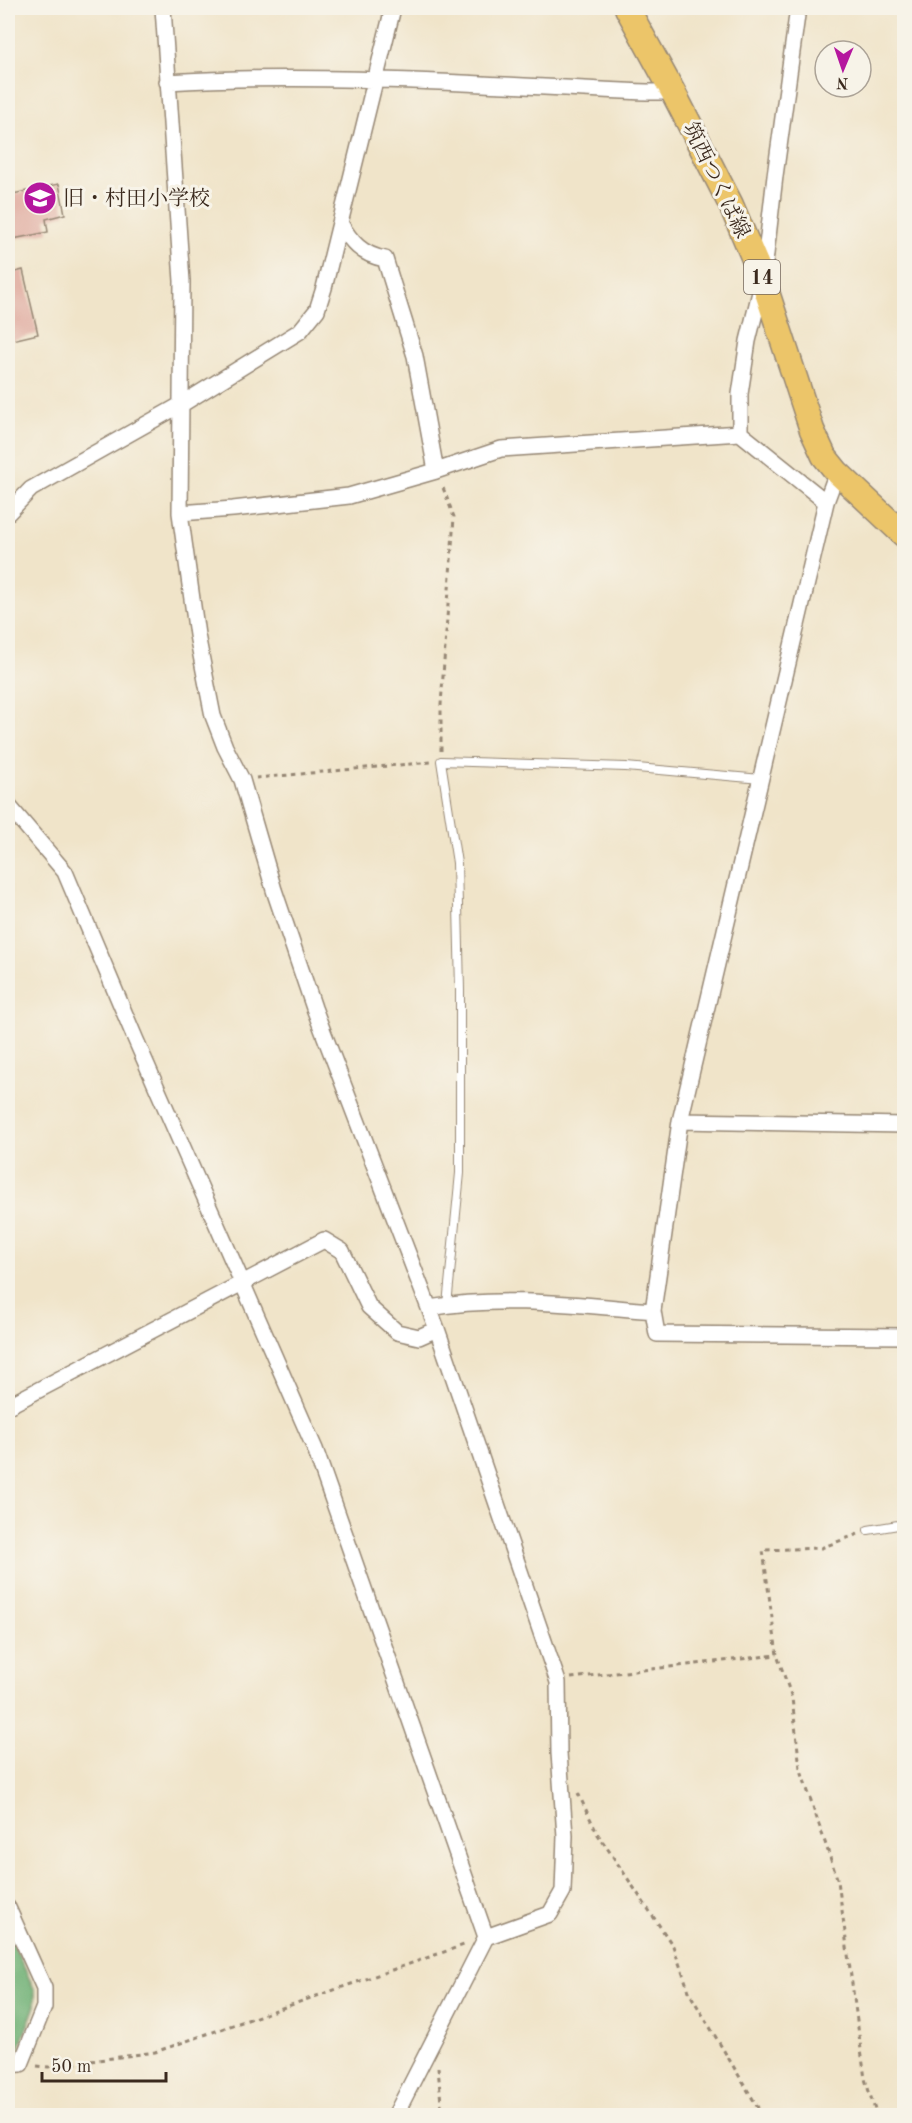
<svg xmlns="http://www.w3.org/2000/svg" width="912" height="2123" font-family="'Old Standard TT','Noto Serif JP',serif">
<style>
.forest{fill:#6eb074;stroke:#546d49;stroke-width:1.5}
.building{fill:#dda195}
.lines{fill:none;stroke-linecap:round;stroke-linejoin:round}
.lane-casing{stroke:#968774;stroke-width:10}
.street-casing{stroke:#968774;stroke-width:18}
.primary-casing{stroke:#968774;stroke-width:27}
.path{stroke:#968774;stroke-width:3;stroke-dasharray:4.5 4.5;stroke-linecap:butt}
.lane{stroke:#fff;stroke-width:8}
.street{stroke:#fff;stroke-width:15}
.primary{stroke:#ecc569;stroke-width:24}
.labels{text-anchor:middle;stroke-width:6;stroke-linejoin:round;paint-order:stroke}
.shield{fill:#f7f3e8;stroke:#73665b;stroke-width:1.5}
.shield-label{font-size:20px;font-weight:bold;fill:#3b2a1e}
.street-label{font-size:21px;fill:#3b2a1e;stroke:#f7f3e8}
.poi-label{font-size:21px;fill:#3b2a1e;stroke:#f7f3e8;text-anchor:start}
</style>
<rect width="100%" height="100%" fill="#f7f3e8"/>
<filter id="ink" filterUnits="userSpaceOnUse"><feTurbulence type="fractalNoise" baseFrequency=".0167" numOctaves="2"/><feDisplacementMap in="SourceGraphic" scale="12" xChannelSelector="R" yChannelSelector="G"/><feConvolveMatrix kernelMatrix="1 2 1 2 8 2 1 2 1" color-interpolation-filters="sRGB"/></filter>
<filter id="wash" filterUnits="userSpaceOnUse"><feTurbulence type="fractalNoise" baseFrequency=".008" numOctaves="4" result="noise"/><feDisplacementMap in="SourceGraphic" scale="24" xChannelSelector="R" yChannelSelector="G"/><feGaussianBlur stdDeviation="1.35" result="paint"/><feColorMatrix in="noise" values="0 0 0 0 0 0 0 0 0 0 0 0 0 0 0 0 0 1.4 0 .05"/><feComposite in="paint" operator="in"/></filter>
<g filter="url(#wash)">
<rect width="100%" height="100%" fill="#f0e4c9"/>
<!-- forest -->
<path class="forest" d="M8,1932L35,1991V2006L17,2054L8,2058Z"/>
<g id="blocks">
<!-- building -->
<path class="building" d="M59,184L65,214L46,219L48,232L8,240V195Z
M23,270L38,334L8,341V274Z"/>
</g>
</g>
<g filter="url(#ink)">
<use href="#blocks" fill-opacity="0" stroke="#968774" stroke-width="1.5"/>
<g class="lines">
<!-- lane casing -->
<g class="lane-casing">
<path id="lane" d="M447,1305L460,1173V990L457,863L441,761L626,767L761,779
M868,1530L904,1524"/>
</g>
<!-- street casing -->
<g class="street-casing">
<path id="street" d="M163,8L182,281L180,513L197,635L213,716L225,747L242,780L274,890L314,1008L437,1329L558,1682L559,1753L565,1836L563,1891L550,1914L486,1937L395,2116
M167,82C327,72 488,85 647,92H673
M340,223C351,242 362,255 385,259L415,356L436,471
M740,433V394L748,341L763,280L775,176L798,8
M837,472L826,502L680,1121L653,1311L657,1334L904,1336
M8,513L31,489L182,404L300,331L317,310L324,288L393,8
M180,513L233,509L349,496L436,471L501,449L740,433L826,502
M8,805L65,872L135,1038L315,1449L486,1937
M680,1121L904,1125
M429,1308C503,1295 578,1305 653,1311
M8,1406L324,1240L342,1251L369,1307L397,1332L419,1337L437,1329
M8,1908L44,1988V2007L21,2064L8,2065"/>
</g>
<!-- primary casing -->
<g class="primary-casing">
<path id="primary" d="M627,8L673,92L731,205L763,280L812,430L824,456L837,472L904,535"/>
</g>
<!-- path -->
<path class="path" d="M441,751V705L454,517L442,485
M256,778L432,762
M858,1534L821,1548L763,1550L777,1655L792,1698L800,1768L838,1881L865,2079L877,2116
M571,1678L777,1655
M578,1793L597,1833L673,1946L690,1994L763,2116
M37,2066L48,2067L155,2052L464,1945
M438,2067L442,2116"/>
<!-- lane -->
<use href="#lane" class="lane"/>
<!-- street -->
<use href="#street" class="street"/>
<!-- primary -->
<use href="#primary" class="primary"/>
</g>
</g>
<!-- icons -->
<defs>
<g id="school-disc" transform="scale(1.725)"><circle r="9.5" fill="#b5179e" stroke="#f7f3e8"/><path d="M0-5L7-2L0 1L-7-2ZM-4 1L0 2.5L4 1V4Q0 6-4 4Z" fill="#fff"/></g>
</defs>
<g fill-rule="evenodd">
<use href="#school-disc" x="40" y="198"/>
</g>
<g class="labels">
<!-- shield labels -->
<rect class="shield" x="744" y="260" width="36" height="34" rx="4.5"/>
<g class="shield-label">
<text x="762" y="284">14</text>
</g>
<!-- street labels -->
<g class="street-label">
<text transform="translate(717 180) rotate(64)" y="7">筑西つくば線</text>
</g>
<!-- poi labels -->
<g class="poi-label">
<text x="63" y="205">旧・村田小学校</text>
</g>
</g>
<!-- margin -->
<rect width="912" height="2123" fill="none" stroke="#f7f3e8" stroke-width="30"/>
<!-- north arrow -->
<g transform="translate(843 69) rotate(182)"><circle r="28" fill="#f7f3e8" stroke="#aca397" stroke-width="1.5"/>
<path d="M0-4.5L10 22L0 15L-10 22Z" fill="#b5179e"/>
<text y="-9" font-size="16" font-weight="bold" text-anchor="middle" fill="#3b2a1e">N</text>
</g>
<!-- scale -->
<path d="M42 2072v9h124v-9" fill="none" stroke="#3b2a1e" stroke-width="3"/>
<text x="51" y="2072" font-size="18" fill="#3b2a1e" stroke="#f7f3e8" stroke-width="4.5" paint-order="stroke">50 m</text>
</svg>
